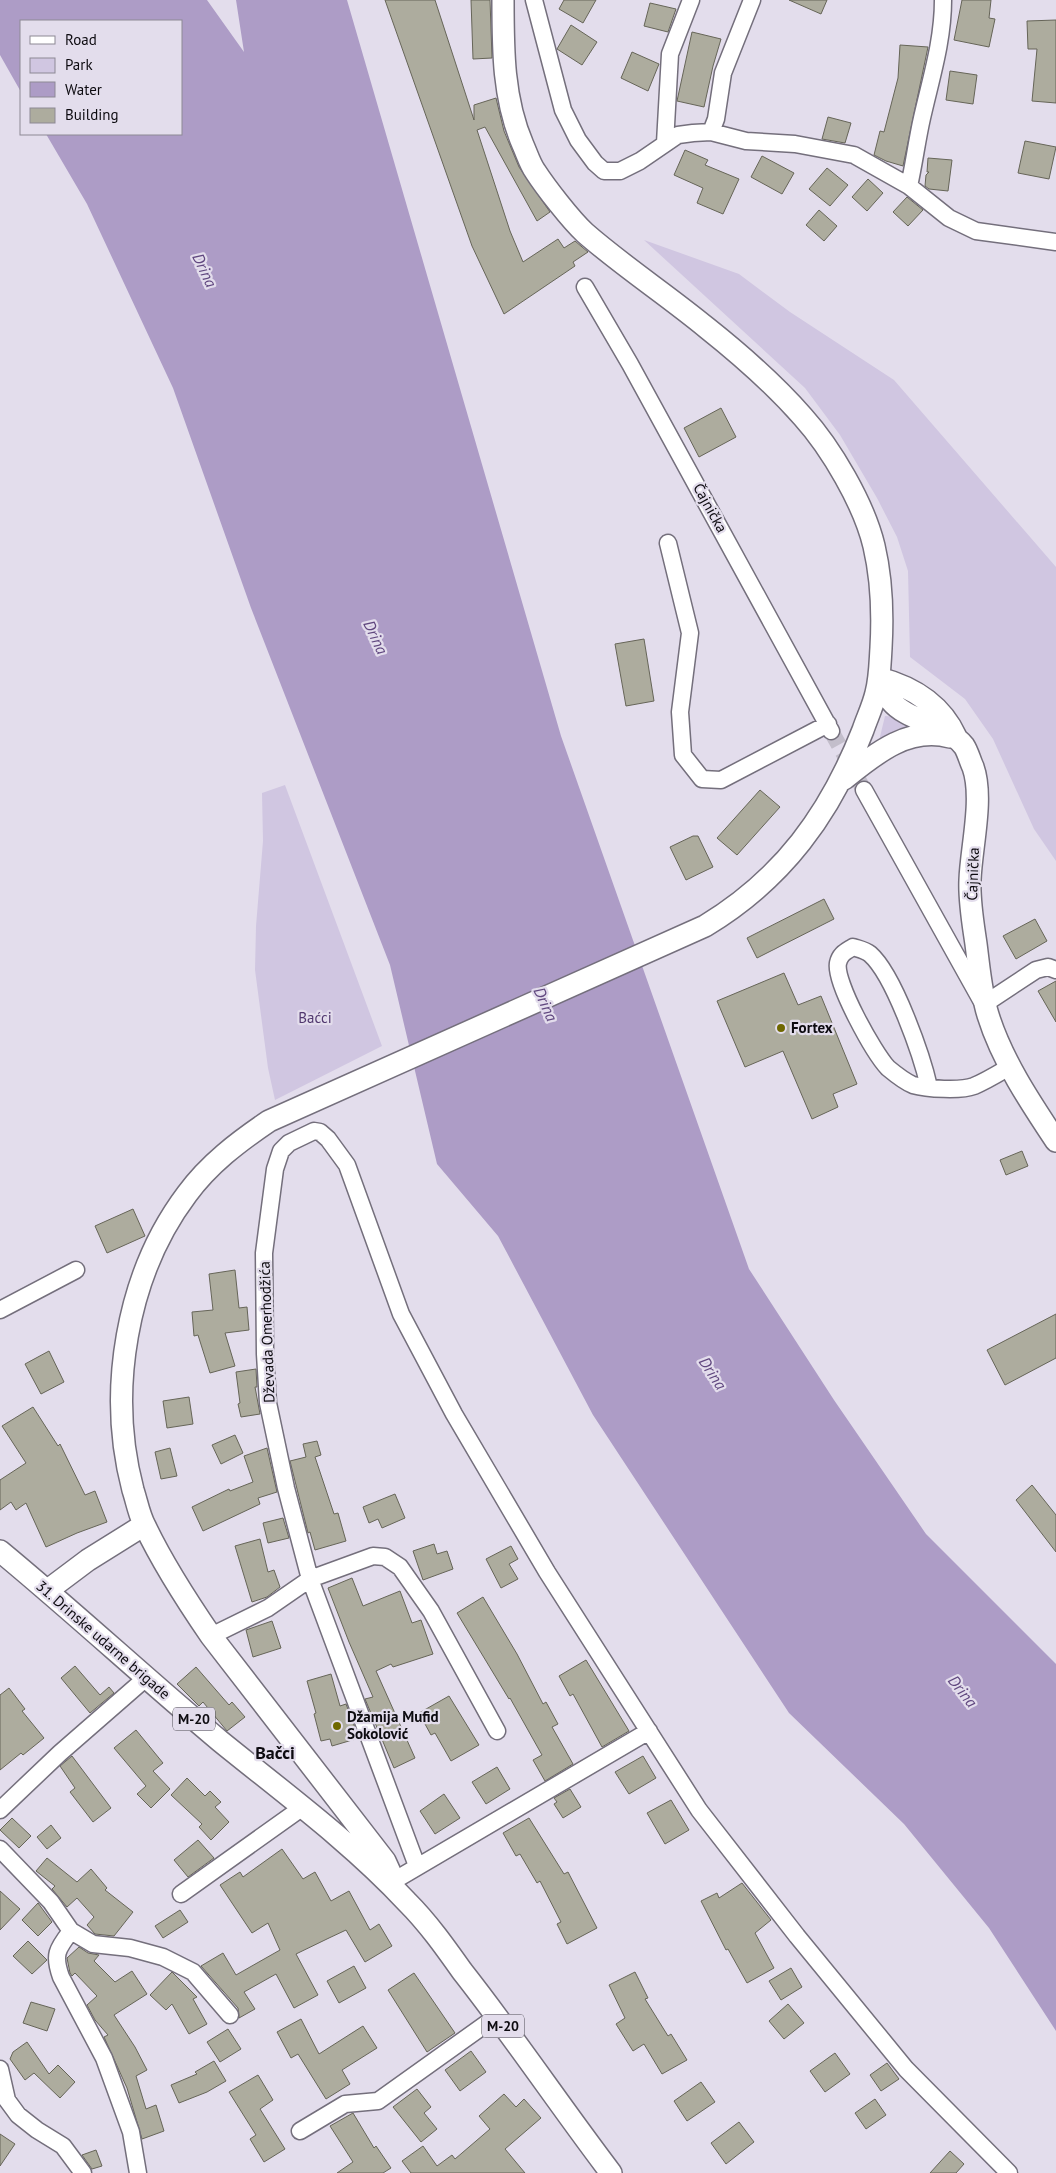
<svg xmlns="http://www.w3.org/2000/svg" width="1056" height="2173" font-family="'PT Sans',sans-serif">
<style>
.green{fill:#d0c6e1}
.water{fill:#ad9cc6}
.building{fill:#adac9e;stroke:#666558}
.lines{fill:none;stroke-linecap:round;stroke-linejoin:round}
.minor-tunnel{stroke:#c3becb;stroke-width:16;stroke-dasharray:16 8;stroke-linecap:butt}
.minor-casing{stroke:#746f7c;stroke-width:19}
.major-casing{stroke:#746f7c;stroke-width:24}
.minor{stroke:#fff;stroke-width:16}
.major{stroke:#fff;stroke-width:21}
.poi-dot{fill:#6f6800;stroke:#e3ddec;stroke-width:2}
.labels{text-anchor:middle;stroke-width:4.5;stroke-linejoin:round;paint-order:stroke}
.shield{fill:#e3ddec;stroke:#4d4a52;stroke-width:1}
.shield-label{font-size:14px;font-weight:bold;fill:#0d0b10}
.street-label{font-size:15px;fill:#0d0b10;stroke:#e3ddec}
.park-label{font-size:15px;fill:#51386f;stroke:#e3ddec}
.poi-label{font-size:15px;font-weight:bold;fill:#0d0b10;stroke:#e3ddec;text-anchor:start}
.water-label{font-size:16px;font-style:italic;fill:#60477f;stroke:#e3ddec}
.quarter-label{font-size:18px;font-weight:bold;fill:#0d0b10;stroke:#e3ddec}
</style>
<rect width="100%" height="100%" fill="#e3ddec"/>
<!-- green -->
<path class="green" d="M644,240L739,274L790,312L894,380L1056,567V861L1034,829L993,739L965,699L910,657L908,571L897,537L877,498L840,435L805,388Z
M885,716L898,717L919,725L879,741Z
M285,785L382,1046L275,1100L268,1068L255,970L256,926L263,841L262,793Z"/>
<!-- water -->
<path class="water" d="M0,0H207L244,52L236,0H347L561,736L749,1269L834,1400L926,1534L1056,1664V2031L989,1928L904,1824L789,1713L593,1415L498,1236L437,1164L390,965L251,608L173,388L87,204L46,134H181V21H21V92L0,55Z"/>
<!-- building -->
<path class="building" d="M385,0H435L474,120V105L496,98L504,131L519,167L550,212L537,221L485,127L477,130L510,231L523,262L558,239L564,248L575,241L588,252L573,262L575,266L504,314L472,246Z
M471,0H490L492,58L473,59Z
M564,0H596L583,23L559,9Z
M789,0H827L821,14Z
M962,0H991L989,18L995,19L989,47L954,40Z
M650,3L676,9L668,32L644,26Z
M1056,20V103L1032,101L1037,49H1028L1027,21Z
M571,25L597,42L582,65L557,49Z
M692,32L721,39L713,66L704,107L677,101Z
M900,45L928,47L903,166L886,161L874,155L880,131L884,132L898,78Z
M632,52L659,64L648,91L621,78Z
M950,71L977,75L973,104L946,100Z
M828,117L851,123L845,143L822,139Z
M1025,141L1056,147L1049,179L1018,173Z
M685,150L708,160L705,165L739,179L723,214L697,203L703,188L674,175Z
M762,156L794,173L782,194L751,177Z
M928,158L952,160L948,191L929,189L925,186L926,175L929,172H927Z
M827,168L848,185L830,206L809,189Z
M868,179L883,193L867,211L852,197Z
M907,197L923,210L908,226L893,212Z
M819,210L837,226L824,241L806,225Z
M721,408L736,437L699,457L684,428Z
M644,639L654,701L626,706L615,644Z
M760,790L780,807L737,855L717,838Z
M693,836H698L713,867L686,880L670,847Z
M824,899L834,919L757,958L747,938Z
M1035,919L1047,941L1016,959L1003,936Z
M784,973L798,1005L821,996L857,1084L833,1094L838,1107L812,1119L783,1051L745,1067L717,1001Z
M1056,981V1022L1038,991Z
M1022,1151L1028,1166L1006,1175L1000,1160Z
M133,1209L145,1236L107,1253L95,1226Z
M235,1270L239,1308L247,1307L249,1330L225,1333L235,1366L210,1373L198,1335L194,1336L192,1312L213,1310L209,1274Z
M1056,1314V1358L1005,1385L987,1350Z
M49,1351L64,1382L41,1394L25,1364Z
M256,1369L257,1387H255L260,1414L241,1417L238,1404L240,1403L236,1372Z
M189,1397L193,1424L167,1428L163,1401Z
M33,1407L58,1446L60,1444L85,1495L95,1491L107,1522L77,1533L46,1547L26,1503L16,1510L11,1502L0,1510V1480L26,1463L2,1426Z
M235,1435L243,1453L221,1464L212,1445Z
M317,1441L321,1455L315,1457L334,1514L338,1513L346,1541L315,1550L310,1532L308,1533L290,1461L306,1457L303,1444Z
M170,1448L177,1476L161,1479L155,1452Z
M267,1448L277,1492L258,1498L260,1504L203,1531L192,1507L229,1489L230,1491L253,1482L244,1456Z
M1032,1485L1056,1515V1552L1016,1500Z
M395,1494L405,1518L382,1528L378,1519L369,1523L363,1507Z
M283,1518L289,1538L268,1543L263,1523Z
M260,1539L268,1572L274,1570L280,1587L267,1597L252,1602L235,1546Z
M434,1544L437,1554L447,1551L453,1569L423,1580L413,1551Z
M511,1546L518,1559L509,1564L518,1579L501,1588L486,1559Z
M352,1578L363,1606L400,1591L412,1623L421,1620L433,1654L393,1667L391,1664L376,1671L415,1758L394,1768L365,1699L373,1697L349,1642L328,1588Z
M483,1597L517,1654L543,1704L546,1702L558,1724L552,1727L573,1764L545,1781L533,1760L542,1755L510,1698L509,1699L457,1613Z
M272,1621L281,1648L253,1657L246,1630Z
M586,1660L629,1731L602,1747L573,1694L570,1696L559,1676Z
M75,1666L100,1695L109,1687L114,1693L90,1713L61,1678Z
M196,1667L229,1705L232,1702L245,1717L227,1731L203,1702L199,1706L177,1684Z
M331,1674L340,1706L346,1704L359,1738L332,1746L330,1739L321,1741L314,1714L316,1713L307,1681Z
M9,1688L25,1709L22,1711L44,1738L23,1755L21,1753L0,1770V1695Z
M449,1696L479,1745L451,1761L435,1733L431,1735L419,1713Z
M136,1730L163,1763L153,1771L170,1789L151,1808L137,1794L146,1786L114,1748Z
M72,1756L111,1808L93,1822L70,1792L75,1788L60,1766Z
M643,1756L656,1778L629,1794L615,1772Z
M497,1767L510,1789L486,1804L472,1782Z
M187,1778L205,1796L210,1791L221,1802L215,1807L229,1822L211,1840L199,1827L202,1824L171,1795Z
M570,1789L581,1807L563,1818L554,1804L557,1802L554,1798Z
M444,1794L460,1818L435,1834L420,1811Z
M671,1800L689,1830L665,1844L647,1813Z
M12,1818L31,1836L19,1848L0,1830Z
M529,1818L564,1874L568,1872L597,1928L567,1944L557,1924L561,1922L540,1881L537,1883L520,1854L516,1856L503,1833Z
M51,1825L61,1838L47,1849L37,1837Z
M198,1840L214,1858L188,1877L174,1860Z
M282,1849L303,1879L315,1872L331,1901L349,1891L370,1930L379,1924L392,1946L365,1962L346,1930L329,1938L296,1954L318,1995L294,2008L276,1974L244,1992L255,2009L239,2018L238,2008L201,1966L223,1953L236,1975L280,1950L268,1923L252,1933L220,1885L240,1872L243,1877Z
M47,1858L77,1882L91,1869L107,1888L105,1890L133,1912L114,1936L95,1934L87,1925L94,1917L77,1898L67,1907L52,1889L55,1886L36,1871Z
M742,1883L771,1920L755,1933L774,1968L747,1983L728,1949L726,1950L701,1901L717,1893L719,1898Z
M0,1891L20,1909L0,1930Z
M38,1903L52,1922L38,1936L22,1920Z
M180,1910L188,1922L163,1938L155,1926Z
M28,1941L47,1960L32,1974L13,1956Z
M79,1947L88,1953L99,1955L94,1961L115,1982L132,1971L147,1994L114,2015L135,2047L147,2070L136,2076L146,2109L156,2105L164,2131L142,2139L127,2088L104,2037L108,2035L95,2020L87,2005L97,1996L75,1973L72,1976L70,1973L67,1958Z
M354,1966L366,1988L339,2003L327,1981Z
M791,1968L802,1987L781,2000L769,1981Z
M172,1972L197,1997L193,1999L207,2024L189,2034L172,2004L166,2010L150,1995Z
M635,1972L648,1998L645,1999L668,2036L671,2034L687,2060L662,2074L644,2044L633,2051L616,2024L625,2018L609,1985Z
M414,1973L455,2033L427,2052L388,1990Z
M31,2002L55,2009L47,2031L23,2023Z
M788,2004L804,2023L784,2039L769,2021Z
M301,2019L319,2054L363,2026L377,2048L342,2070L350,2084L326,2099L298,2054L291,2058L277,2032Z
M228,2029L241,2049L220,2062L207,2042Z
M27,2042L49,2074L58,2065L75,2082L60,2098L34,2073L25,2080L10,2059L13,2052Z
M471,2051L486,2072L460,2091L445,2070Z
M835,2053L850,2074L825,2092L810,2071Z
M214,2061L226,2081L207,2092L179,2103L171,2085L197,2074L195,2072Z
M887,2063L899,2079L881,2091L870,2075Z
M258,2075L273,2100L260,2109L285,2149L264,2162L250,2139L256,2135L229,2092Z
M701,2082L715,2102L687,2121L674,2101Z
M417,2089L431,2107L424,2113L437,2129L421,2142L393,2107Z
M504,2094L516,2107L524,2099L541,2118L505,2149L525,2173H411L402,2161L423,2146L437,2166L452,2155L455,2159L490,2129L479,2116Z
M875,2099L886,2115L866,2129L855,2113Z
M353,2113L374,2148L376,2146L391,2168L383,2173H337L353,2162L330,2126Z
M739,2122L754,2142L726,2164L711,2143Z
M0,2134L15,2144L0,2166Z
M96,2150L102,2166L92,2169L82,2155Z
M950,2151L964,2164L956,2173H930Z"/>
<g class="lines">
<!-- minor-tunnel -->
<path class="minor-tunnel" d="M831,731L864,790"/>
<!-- minor casing -->
<g class="minor-casing">
<path id="minor" d="M534,0L563,110L578,140L595,163L604,171H620L640,161L678,135L693,133L711,132L746,141L795,144L854,155L909,186L949,218L976,231L1056,242
M711,132L716,119L723,73L752,0
M665,143L670,54L691,0
M909,186C914,164 917,140 922,118C931,78 943,41 943,0
M585,287L630,364L831,731
M668,543L690,633L680,712L683,755L702,779L721,780L828,724
M864,790L981,1000
M986,1003L1036,970L1048,967L1056,970
M929,1087C922,1056 894,975 870,954C865,950 859,949 853,947C845,952 840,954 838,963C834,982 874,1053 888,1068C894,1073 906,1082 913,1085C927,1089 961,1091 974,1086C986,1081 999,1073 1011,1066
M0,1310L76,1270
M211,1636L268,1608L310,1579L373,1556L385,1557L400,1567L431,1611L497,1731
M0,1810L60,1753L146,1678
M0,1849L51,1902L71,1931L93,1944L130,1948L163,1957L193,1972L230,2015
M417,1866L310,1579L286,1488L268,1403L265,1354L264,1253L275,1169L281,1151L289,1143L314,1131L320,1132L328,1139L347,1165L401,1314L454,1414L547,1572L699,1810L797,1936L906,2069L1009,2173
M390,1883L649,1731
M181,1894L303,1807
M71,1931C57,1949 53,1955 61,1977L104,2058L131,2132L138,2173
M0,2069L7,2100L18,2115L37,2130L63,2146L83,2173
M300,2131L345,2104L378,2101L497,2016"/>
</g>
<!-- major casing -->
<g class="major-casing">
<path id="major" d="M879,678C882,686 885,694 891,701C907,721 946,723 964,746C968,752 970,761 973,767C984,798 971,848 970,880C969,901 973,923 976,944C979,967 981,993 988,1015C1002,1060 1030,1102 1056,1141
M879,678C913,687 941,704 956,737
M844,779C875,754 908,726 950,737
M0,1551C75,1613 146,1679 220,1741C284,1793 351,1842 407,1902C428,1923 445,1947 462,1971C514,2037 560,2106 611,2173
M48,1590L88,1560L144,1525
M390,1883V1872L385,1861L211,1636C187,1601 163,1564 145,1526C139,1515 137,1502 133,1490C107,1392 126,1275 187,1194C209,1164 238,1142 269,1121L705,926C783,879 830,814 863,730C867,718 873,706 876,693C880,678 880,663 881,648C883,613 882,580 874,546C864,504 831,448 803,417C774,384 741,355 707,328C667,295 624,267 585,233C571,220 546,188 535,171C530,164 527,154 523,145C503,99 503,50 503,0"/>
</g>
<!-- minor -->
<use href="#minor" class="minor"/>
<!-- major -->
<use href="#major" class="major"/>
</g>
<!-- markers -->
<g class="poi-dot">
<circle cx="781" cy="1028" r="5"/>
<circle cx="337" cy="1726" r="5"/>
</g>
<g class="labels">
<!-- shield labels -->
<g class="shield">
<rect x="173" y="1707.5" width="42" height="23" rx="4"/>
<rect x="482" y="2014.5" width="42" height="23" rx="4"/>
</g>
<g class="shield-label">
<text x="194" y="1724">M-20</text>
<text x="503" y="2031">M-20</text>
</g>
<!-- street labels -->
<g class="street-label">
<text transform="translate(710 508) rotate(61)" y="5">Čajnička</text>
<text transform="translate(973 874) rotate(-88)" y="5">Čajnička</text>
<text transform="translate(267 1332) rotate(-92)" y="5">Dževada Omerhodžića</text>
<text transform="translate(103 1640) rotate(41)" y="5">31. Drinske udarne brigade</text>
</g>
<!-- park labels -->
<g class="park-label">
<text x="315" y="1023">Baćci</text>
</g>
<!-- poi labels -->
<g class="poi-label">
<text x="791" y="1033">Fortex</text>
<text x="347" y="1722">Džamija Mufid<tspan x="347" dy="17">Sokolović</tspan></text>
</g>
<!-- water labels -->
<g class="water-label">
<text transform="translate(205 270) rotate(65)" y="6">Drina</text>
<text transform="translate(376 637) rotate(65)" y="6">Drina</text>
<text transform="translate(546 1004) rotate(66)" y="6">Drina</text>
<text transform="translate(713 1373) rotate(57)" y="6">Drina</text>
<text transform="translate(963 1691) rotate(52)" y="6">Drina</text>
</g>
<!-- quarter labels -->
<g class="quarter-label">
<text x="275" y="1759">Bačci</text>
</g>
</g>
<!-- legend -->
<rect x="20" y="20" width="162" height="115" fill="#e3ddec" stroke="#8d8994"/>
<rect x="30" y="36" width="25" height="8" fill="#ffffff" stroke="#8d8994"/>
<text x="65" y="45" font-size="15" fill="#0d0b10">Road</text>
<rect x="30" y="58" width="25" height="15" fill="#d0c6e1" stroke="#8d8994"/>
<text x="65" y="70" font-size="15" fill="#0d0b10">Park</text>
<rect x="30" y="82" width="25" height="15" fill="#ad9cc6" stroke="#8d8994"/>
<text x="65" y="95" font-size="15" fill="#0d0b10">Water</text>
<rect x="30" y="108" width="25" height="15" fill="#adac9e" stroke="#8d8994"/>
<text x="65" y="120" font-size="15" fill="#0d0b10">Building</text>
</svg>
